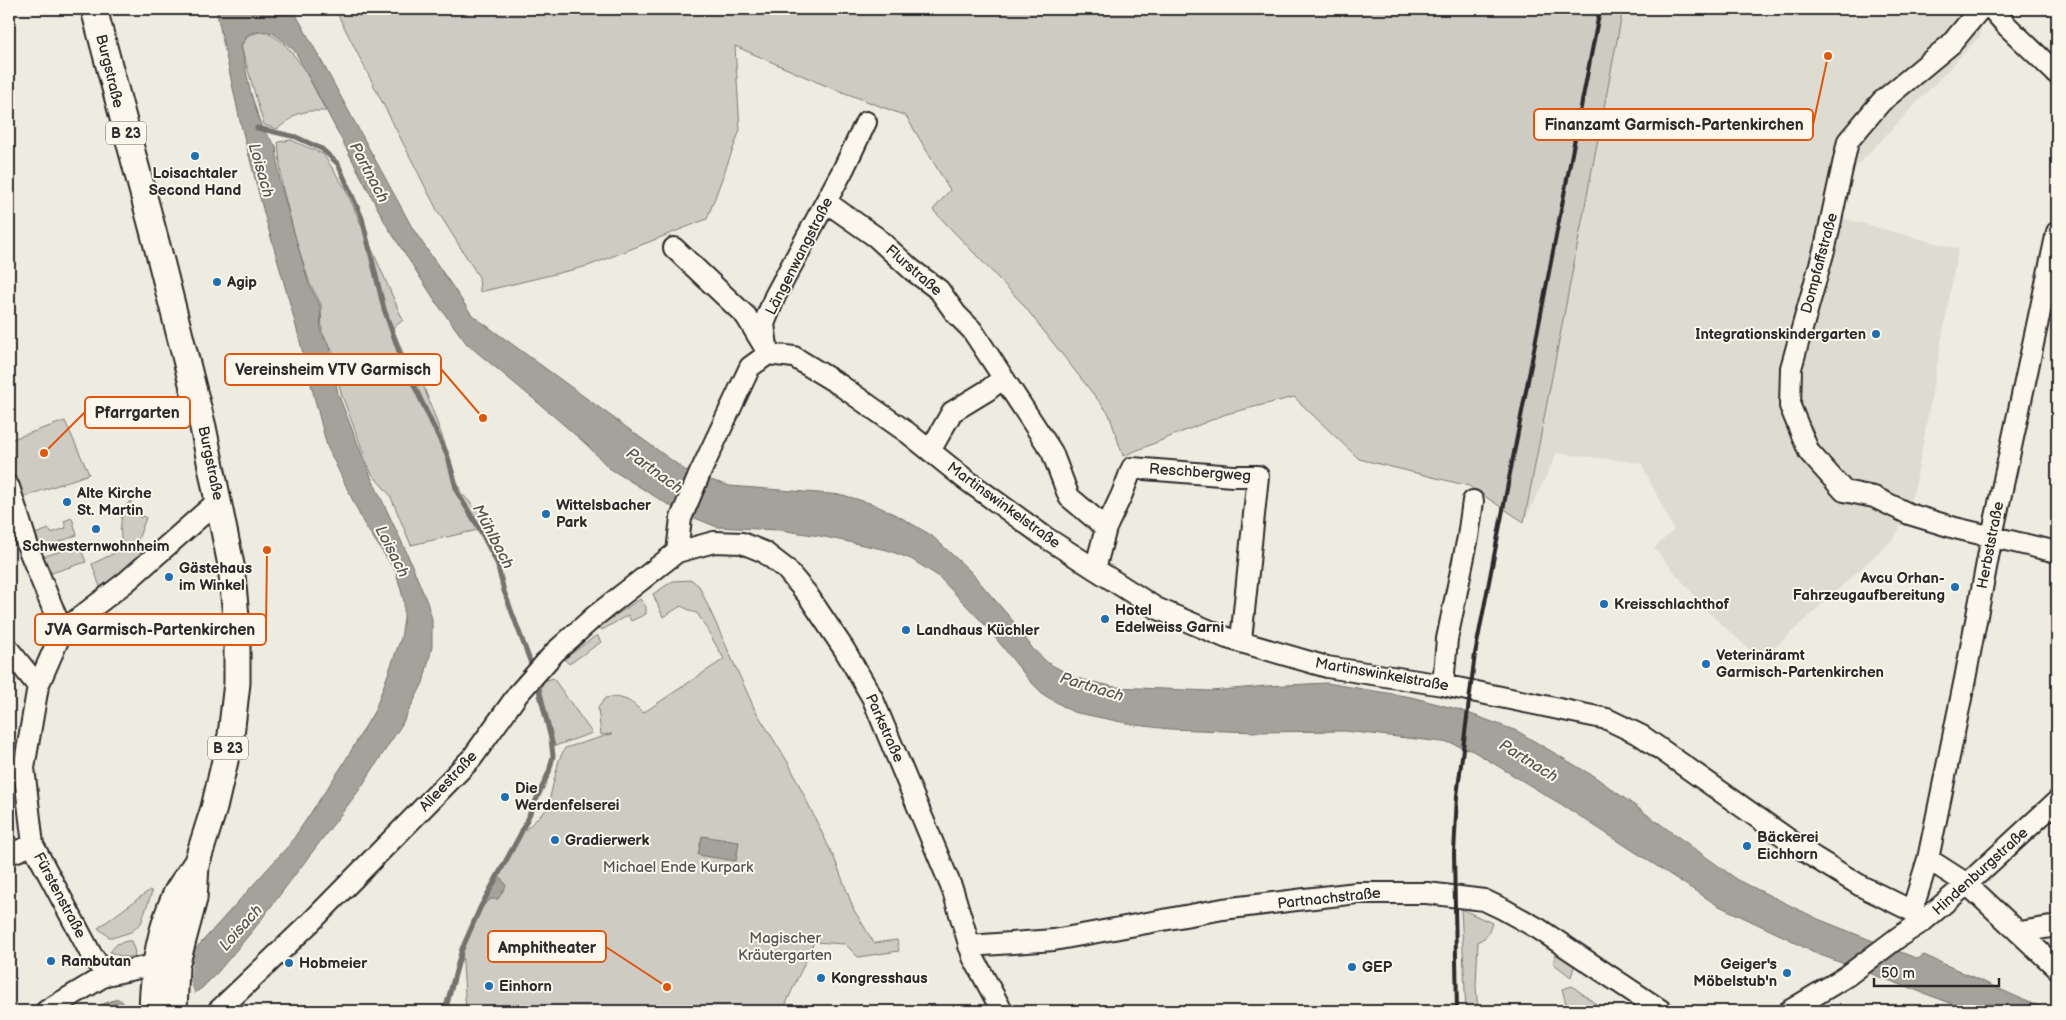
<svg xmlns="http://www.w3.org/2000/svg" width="2066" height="1020" font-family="'Balsamiq Sans',sans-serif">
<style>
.built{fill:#dedbd1}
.green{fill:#cecbc2;stroke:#7c7b76}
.water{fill:#a4a29a;stroke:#74726e}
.pier{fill:#eeebe0}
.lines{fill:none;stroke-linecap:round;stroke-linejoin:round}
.stream{stroke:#74726e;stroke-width:5}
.minor-casing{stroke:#2b2b2b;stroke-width:24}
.major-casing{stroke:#2b2b2b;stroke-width:29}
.minor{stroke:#fbf7ec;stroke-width:20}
.major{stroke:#fbf7ec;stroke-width:25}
.rail{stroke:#2b2b2b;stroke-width:4}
.poi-dot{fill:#1f6fb2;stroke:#fbf7ec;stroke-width:2}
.labels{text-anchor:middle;stroke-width:4;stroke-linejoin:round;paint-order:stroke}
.shield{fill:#fbf7ec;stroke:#696865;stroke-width:1}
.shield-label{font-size:14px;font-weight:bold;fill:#2b2b2b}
.street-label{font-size:15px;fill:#2b2b2b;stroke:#fbf7ec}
.poi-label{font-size:15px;font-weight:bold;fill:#2b2b2b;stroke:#fbf7ec;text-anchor:start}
.park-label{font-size:15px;fill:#545351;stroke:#fbf7ec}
.water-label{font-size:16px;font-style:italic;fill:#555552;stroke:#fbf7ec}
.leader{fill:none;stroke:#df570e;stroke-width:2}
.callout-dot{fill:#df570e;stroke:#fbf7ec;stroke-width:2}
.callout{fill:#fbf7ec;stroke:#df570e;stroke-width:2}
.callout-label{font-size:16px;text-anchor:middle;font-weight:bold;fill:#2b2b2b}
</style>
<rect width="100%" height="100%" fill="#eeebe0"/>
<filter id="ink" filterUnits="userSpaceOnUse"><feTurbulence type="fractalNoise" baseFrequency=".02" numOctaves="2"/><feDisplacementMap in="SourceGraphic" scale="10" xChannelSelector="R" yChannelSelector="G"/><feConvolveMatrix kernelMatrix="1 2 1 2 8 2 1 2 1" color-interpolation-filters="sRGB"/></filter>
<g filter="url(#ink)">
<!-- built -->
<path class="built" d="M1623,9H1976L1979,12L1981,35L1855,168L1838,217L1958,249L1915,487L1904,520L1894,538L1761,660L1709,613L1654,548L1674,530L1641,463L1557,453L1524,522Z"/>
<!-- green -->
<path class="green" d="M335,9H1623L1524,522L1469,486L1359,459L1294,397L1226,414L1123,456L1109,414L1021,302L933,210L950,190L906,116L824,85L735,46L740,130L707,219L588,266L480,292L479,277L437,210Z
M260,32C291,34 313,87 326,111H309L297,114L277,129L264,125L241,46L249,35Z
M291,140L323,154L345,188L403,320L393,328L405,358L412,355L448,452L461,493L482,514L491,527L411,545L390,495L371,473L341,393L333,352L322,332L321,304L310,284L295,237L282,185L278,142Z
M65,421L89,474L18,499L9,465V440Z
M130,501L140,518L143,516L146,518L136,545L142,551L120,577L100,587L92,564L123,549C119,535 119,512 130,501Z
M72,518L77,535L35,551L29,536L49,529L51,533L66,528L64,521Z
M77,546L80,547L86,562L45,575L39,558Z
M692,580L699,586L755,710L789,764L835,860L854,910L874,943L897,940L899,951L858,957L845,944L814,942L784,1008V1011H466L462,949L480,908L520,835L547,809L559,760L565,748L612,734L601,735L598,708L605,698C622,695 632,701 643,713L724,659L698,614L681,606L663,617L653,594L673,581Z
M640,599L646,607V614L631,621L628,615L602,630L600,626Z
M597,635L601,642L569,664L564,659Z
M553,678L592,733L555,746L541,688L544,681Z
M150,890L152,892L141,923L131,932L115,937H109L98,928Z
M1461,909L1492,923C1489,932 1488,938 1478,941L1476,987L1478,1011H1466Z
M127,941H131L135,952L134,957H124L110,952L117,944Z
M1555,949L1575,963L1571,977L1554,964Z
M1572,986L1600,1007L1589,1011H1568L1562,989Z"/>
<!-- water -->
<path class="water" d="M216,9H293L413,229L472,315L685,470L698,476L730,486L843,495L873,504L900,517L931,535L970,571L1013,621L1033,649L1048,663L1076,678L1115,687L1211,691L1266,686L1327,683L1411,697L1457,709L1517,731L1595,777L1738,880L1818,919L1918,959L1924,955L2033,1004L2057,1011H1972L1812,952L1789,939L1717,905L1564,806L1473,751L1451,743L1345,731L1255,732L1169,729L1136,725L1073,712L1044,695L1029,680L986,626L938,576L911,559L887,550L820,536L779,530L717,527L680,512L609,468L587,445L542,406L467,344L438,305L387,226L295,51C277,37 273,26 248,34L241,46L250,90L262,129L276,146L280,183L309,285L320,305L321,333L330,347L338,394L371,477L406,551L427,602L432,619V647L423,683L402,724L360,789L254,929L217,973L202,988L168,1011H89L103,1004L145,989L191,954L290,844L342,766L375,710L401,638L404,618V601L396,572L364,524L327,446L292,311L264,213L240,121Z
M702,836L739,842L736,861L698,855Z
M497,876L501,878L506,886L498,899H491L480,908Z"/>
<!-- pier -->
<path class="pier" d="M194,946L190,981L195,996L173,1011H130L122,1000L115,997L143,987Z"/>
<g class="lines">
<!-- stream -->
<path class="stream" d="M257,128L296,137L322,149L338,164L362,218L384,309L402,360L448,457L457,492L479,528L497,563L504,591L533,669
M445,1011L462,949L480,908L520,835L549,772L553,756L551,739L537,682"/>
<!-- minor casing -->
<g class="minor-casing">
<path id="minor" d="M1980,9L1951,44L1881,102L1848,141L1826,243L1791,368L1790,406L1809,452L1844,491L1874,497L1909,514L1955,528L2057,552
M1992,9L2007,26L2057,74
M826,202L876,237L912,270L939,290L956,314L972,330L1052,452L1069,497L1106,528L1095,569
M674,248L746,316L764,346
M768,354L794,357L840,385L908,433L965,479L1045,537L1156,608L1227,638L1327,667L1443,685L1607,719L1642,736L1812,856L1861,886L1912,911L1922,922
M768,354L764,324L775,296L843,170L866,122
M930,451L952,412L988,390L1003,378
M9,487L29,550L62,631
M1106,528L1122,494L1132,468L1233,476H1258L1241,640
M677,552L681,518L700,473L750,367L768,354
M9,650L38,686
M1443,685L1447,639L1468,537L1473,501
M9,854L33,845
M1928,859L1967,884L2057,968
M1912,911L1928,859L1965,679L1992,536L2057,232
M2020,932L2057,926
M969,946L1054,940L1223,909L1305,899L1357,893H1427L1484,900L1503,909L1539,929L1662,1011
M106,975L91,954L33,845L24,768L38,686L62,631L126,582L219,500
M46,1011L106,975L154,965L169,966
M218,1011L312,921L472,758L518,694L555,652L595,616L677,552L714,542L742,543L764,552L786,569L807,594L844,649L872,697L953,891L973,957L1002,1011
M1789,1011L1847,976L1900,936L1922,922L1967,884L2057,801"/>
</g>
<!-- major casing -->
<g class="major-casing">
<path id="major" d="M94,9L160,257L203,427L231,565L237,627V683L231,735L214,808L196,865L194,899L176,966L174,1011
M152,1011C153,971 159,931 176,894C181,884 189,875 195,865"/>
</g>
<!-- minor -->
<use href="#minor" class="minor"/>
<!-- major -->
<use href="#major" class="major"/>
<!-- rail -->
<path class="rail" d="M1457,1011L1454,853L1457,796L1475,654L1600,9"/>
</g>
</g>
<!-- markers -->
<g class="poi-dot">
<circle cx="195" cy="156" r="5"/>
<circle cx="217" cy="282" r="5"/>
<circle cx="1876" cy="334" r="5"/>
<circle cx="67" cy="502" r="5"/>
<circle cx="546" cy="514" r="5"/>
<circle cx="96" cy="529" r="5"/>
<circle cx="169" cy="577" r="5"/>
<circle cx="1955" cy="587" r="5"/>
<circle cx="1604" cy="604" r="5"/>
<circle cx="1105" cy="619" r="5"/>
<circle cx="906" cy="630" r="5"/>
<circle cx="1706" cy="664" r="5"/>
<circle cx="505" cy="797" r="5"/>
<circle cx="555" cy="840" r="5"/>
<circle cx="1747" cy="846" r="5"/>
<circle cx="51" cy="961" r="5"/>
<circle cx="289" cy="963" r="5"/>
<circle cx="1352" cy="967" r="5"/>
<circle cx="1787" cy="973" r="5"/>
<circle cx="821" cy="978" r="5"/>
<circle cx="489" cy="986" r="5"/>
</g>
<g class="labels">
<!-- shield labels -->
<g class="shield">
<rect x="106" y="121.5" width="40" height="23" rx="4"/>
<rect x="208" y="736.5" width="40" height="23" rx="4"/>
</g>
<g class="shield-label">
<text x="126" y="138">B 23</text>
<text x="228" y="753">B 23</text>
</g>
<!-- street labels -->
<g class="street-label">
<text transform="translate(110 71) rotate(76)" y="5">Burgstraße</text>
<text transform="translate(799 256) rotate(-63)" y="5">Längenwangstraße</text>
<text transform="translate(1819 263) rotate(-75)" y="5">Dompfaffstraße</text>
<text transform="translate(914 270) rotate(41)" y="5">Flurstraße</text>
<text transform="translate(211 463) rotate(78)" y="5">Burgstraße</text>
<text transform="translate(1200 472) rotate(4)" y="5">Reschbergweg</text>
<text transform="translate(1004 505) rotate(36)" y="5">Martinswinkelstraße</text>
<text transform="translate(1990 545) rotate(-79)" y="5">Herbststraße</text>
<text transform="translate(1382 674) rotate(10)" y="5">Martinswinkelstraße</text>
<text transform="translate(885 728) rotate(66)" y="5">Parkstraße</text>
<text transform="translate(448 781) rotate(-47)" y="5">Alleestraße</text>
<text transform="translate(1980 871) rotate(-42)" y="5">Hindenburgstraße</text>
<text transform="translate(60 895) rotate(62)" y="5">Fürstenstraße</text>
<text transform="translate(1329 898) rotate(-6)" y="5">Partnachstraße</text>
</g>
<!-- poi labels -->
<g class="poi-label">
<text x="195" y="178" text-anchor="middle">Loisachtaler<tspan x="195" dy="17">Second Hand</tspan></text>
<text x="227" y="287">Agip</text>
<text x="1866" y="339" text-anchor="end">Integrationskindergarten</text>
<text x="77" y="498">Alte Kirche<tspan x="77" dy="17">St. Martin</tspan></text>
<text x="556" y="510">Wittelsbacher<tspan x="556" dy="17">Park</tspan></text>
<text x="96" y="551" text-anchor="middle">Schwesternwohnheim</text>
<text x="179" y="573">Gästehaus<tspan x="179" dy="17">im Winkel</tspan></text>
<text x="1945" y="583" text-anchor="end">Avcu Orhan-<tspan x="1945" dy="17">Fahrzeugaufbereitung</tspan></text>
<text x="1614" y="609">Kreisschlachthof</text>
<text x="1115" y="615">Hotel<tspan x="1115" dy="17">Edelweiss Garni</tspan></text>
<text x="916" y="635">Landhaus Küchler</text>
<text x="1716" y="660">Veterinäramt<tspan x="1716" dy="17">Garmisch-Partenkirchen</tspan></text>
<text x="515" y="793">Die<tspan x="515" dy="17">Werdenfelserei</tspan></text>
<text x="1757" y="842">Bäckerei<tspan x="1757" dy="17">Eichhorn</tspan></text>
<text x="565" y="845">Gradierwerk</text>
<text x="61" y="966">Rambutan</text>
<text x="299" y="968">Hobmeier</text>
<text x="1777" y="969" text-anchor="end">Geiger's<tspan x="1777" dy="17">Möbelstub'n</tspan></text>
<text x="1362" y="972">GEP</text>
<text x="831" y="983">Kongresshaus</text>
<text x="499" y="991">Einhorn</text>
</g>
<!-- park labels -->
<g class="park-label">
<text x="678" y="872">Michael Ende Kurpark</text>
<text x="785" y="943">Magischer<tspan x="785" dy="17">Kräutergarten</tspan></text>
</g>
<!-- water labels -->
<g class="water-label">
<text transform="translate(262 170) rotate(74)" y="6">Loisach</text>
<text transform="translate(370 172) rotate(62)" y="6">Partnach</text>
<text transform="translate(655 470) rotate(36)" y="6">Partnach</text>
<text transform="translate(494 536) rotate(62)" y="6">Mühlbach</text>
<text transform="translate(393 551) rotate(63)" y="6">Loisach</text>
<text transform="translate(1092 686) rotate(17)" y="6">Partnach</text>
<text transform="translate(1529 760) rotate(32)" y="6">Partnach</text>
<text transform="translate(240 927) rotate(-48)" y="6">Loisach</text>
</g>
</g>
<!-- callouts -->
<path class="leader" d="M1828 56L1813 125M483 418L441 369M44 453L85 412M267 550L266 630M667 987L606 947"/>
<g class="callout-dot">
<circle cx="1828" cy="56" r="5"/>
<circle cx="483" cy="418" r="5"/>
<circle cx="44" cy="453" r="5"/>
<circle cx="267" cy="550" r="5"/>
<circle cx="667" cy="987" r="5"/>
</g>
<g class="callout">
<rect x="1534" y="109" width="279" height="31" rx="5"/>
<rect x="225" y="354" width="216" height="31" rx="5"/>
<rect x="85" y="397" width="105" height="31" rx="5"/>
<rect x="35" y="614" width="231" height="31" rx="5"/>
<rect x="488" y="931" width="118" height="31" rx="5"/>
</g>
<g class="callout-label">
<text x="1674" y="130">Finanzamt Garmisch-Partenkirchen</text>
<text x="333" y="375">Vereinsheim VTV Garmisch</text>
<text x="137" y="418">Pfarrgarten</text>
<text x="150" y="635">JVA Garmisch-Partenkirchen</text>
<text x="547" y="953">Amphitheater</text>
</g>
<!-- margin -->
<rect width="2066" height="1020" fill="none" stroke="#fbf7ec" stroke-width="30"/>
<rect x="15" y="15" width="2036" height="990" fill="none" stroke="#2b2b2b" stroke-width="2" filter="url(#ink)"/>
<!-- scale -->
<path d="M1874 978v8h125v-8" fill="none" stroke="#2b2b2b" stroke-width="2.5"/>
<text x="1881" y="978" font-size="15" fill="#2b2b2b" stroke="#fbf7ec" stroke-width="4" paint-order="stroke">50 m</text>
</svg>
